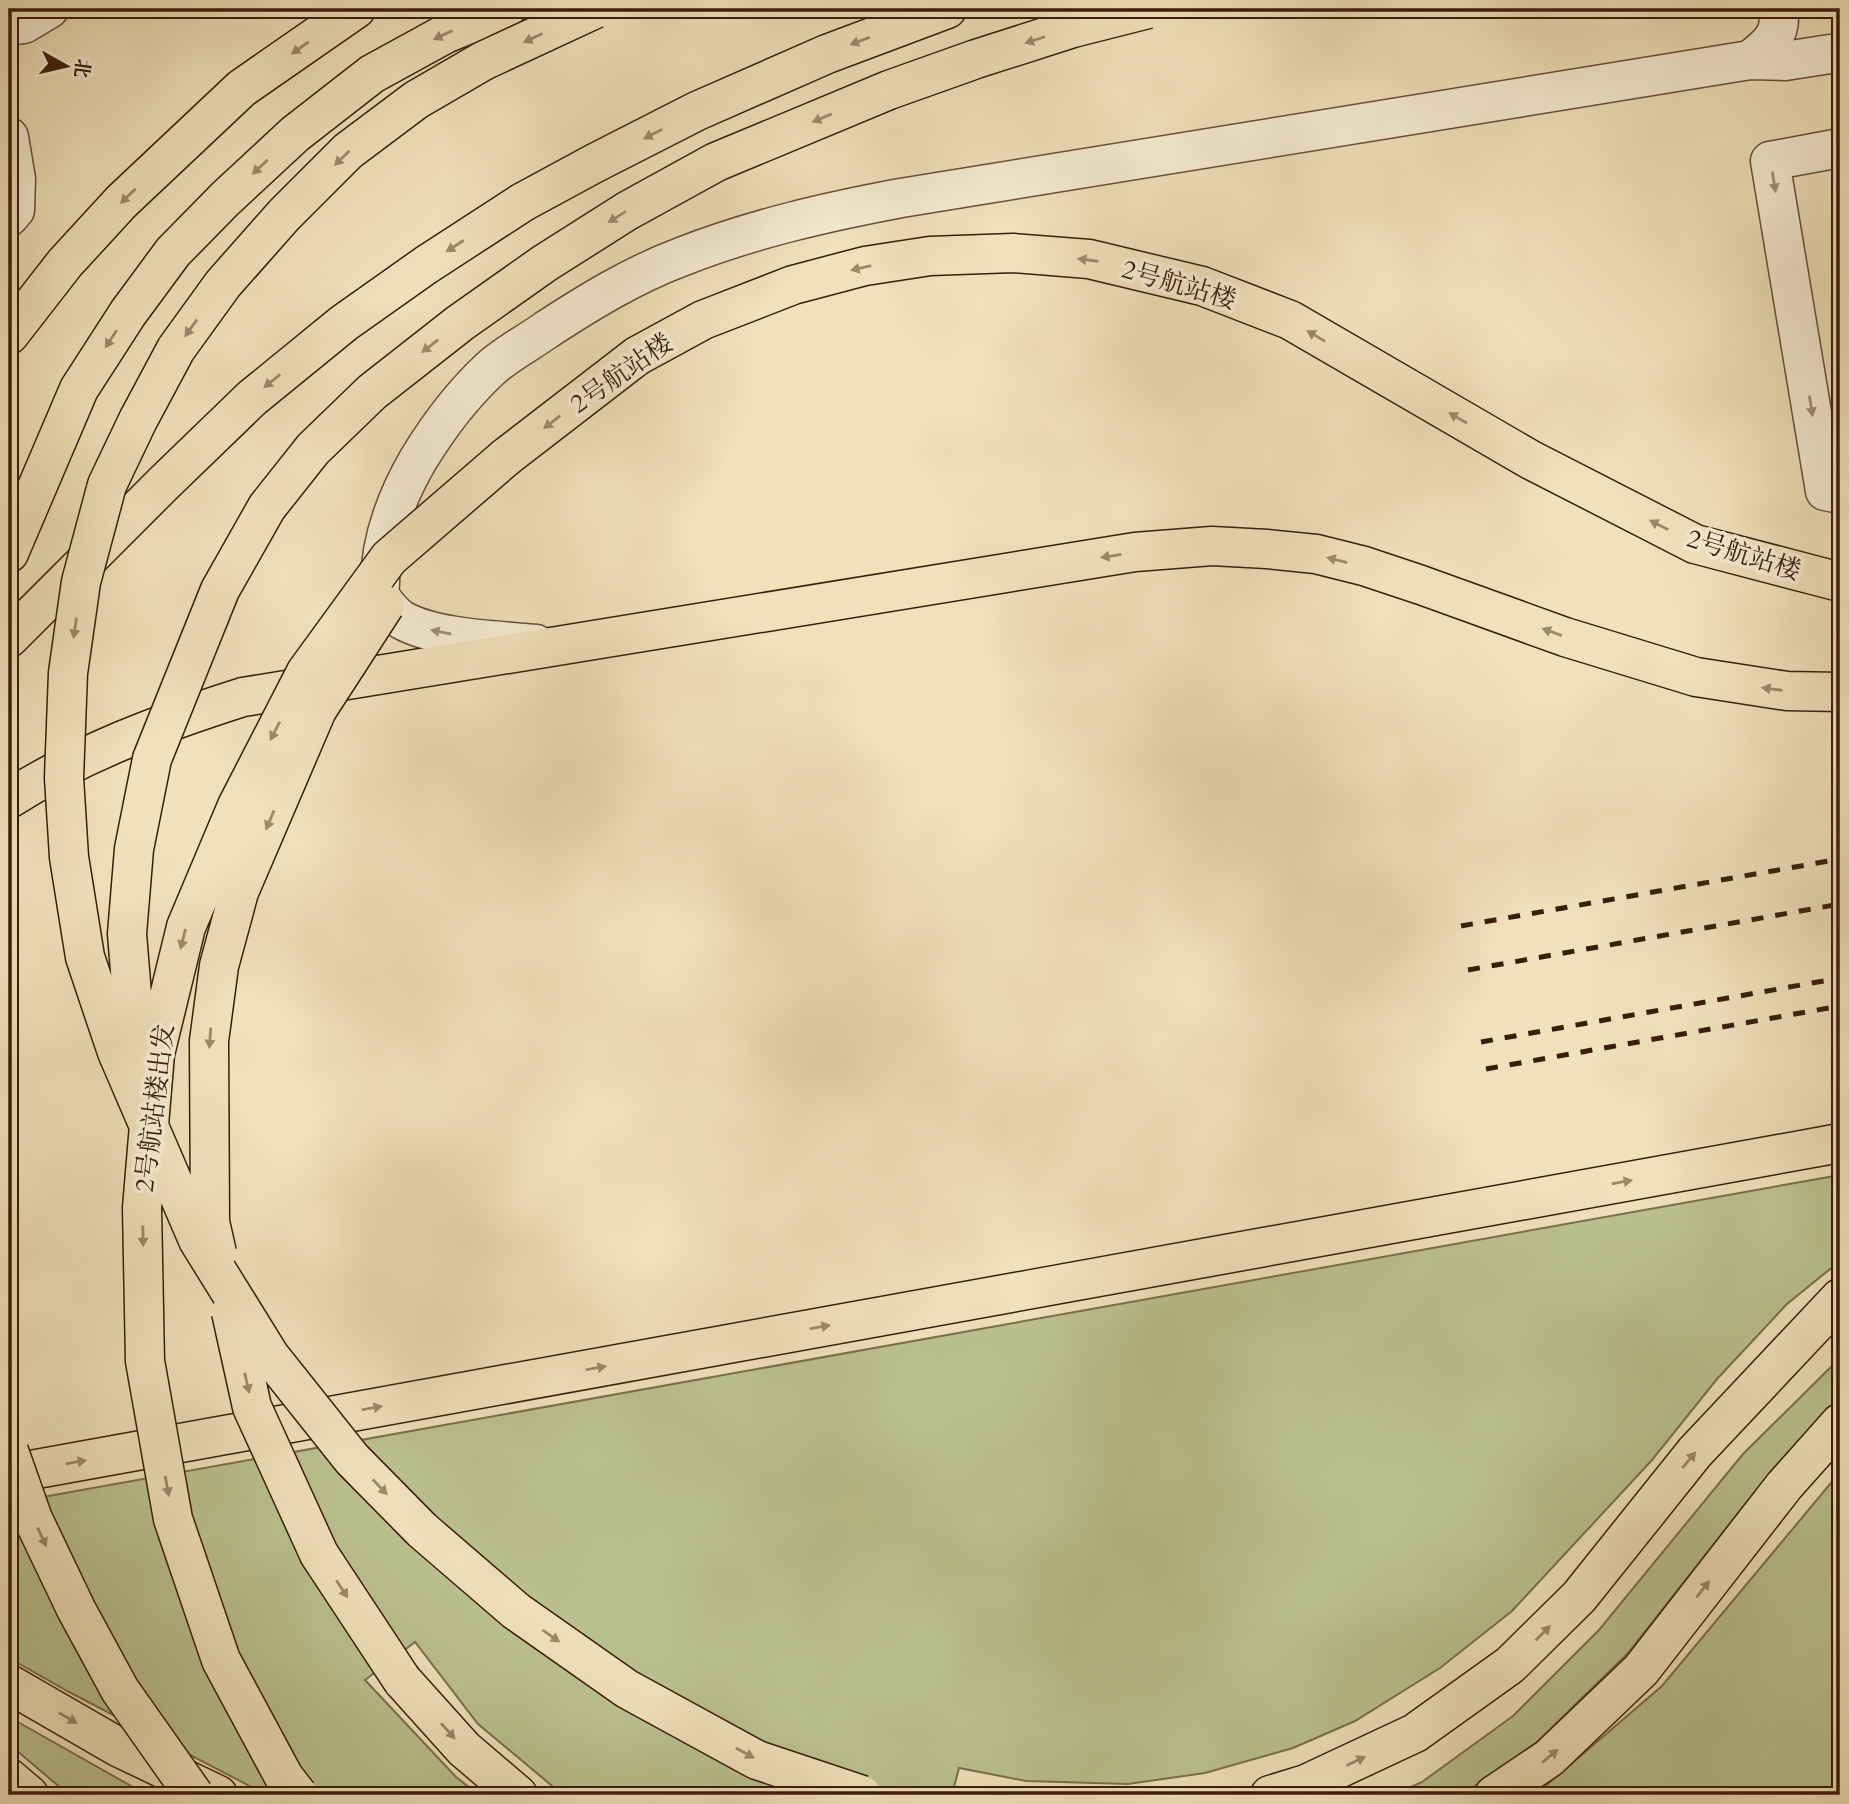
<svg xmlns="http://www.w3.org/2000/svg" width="1849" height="1804" font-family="Cardo,'Noto Serif SC',serif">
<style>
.green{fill:#bac290;stroke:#7a6f4d;stroke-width:2}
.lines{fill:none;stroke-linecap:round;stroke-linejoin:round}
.minor-casing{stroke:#684d36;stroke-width:41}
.major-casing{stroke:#3a1c0a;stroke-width:41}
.highway-casing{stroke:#3a1c0a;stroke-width:41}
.minor{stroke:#f5ecd3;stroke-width:38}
.major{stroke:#f0e1bb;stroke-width:38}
.highway{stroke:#f0e1bb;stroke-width:38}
.rail{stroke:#3a1c0a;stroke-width:5;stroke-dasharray:12 12;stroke-linecap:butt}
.major-bridge-casing{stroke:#3a1c0a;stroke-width:41;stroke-linecap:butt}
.major-bridge{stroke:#f0e1bb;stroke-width:38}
.oneway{fill:#9e886b}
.oneway2{fill:#a18e79}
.labels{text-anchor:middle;stroke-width:7;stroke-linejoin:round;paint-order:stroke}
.street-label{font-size:26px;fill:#3a1c0a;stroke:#f5ecd3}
</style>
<rect width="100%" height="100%" fill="#f0e1bb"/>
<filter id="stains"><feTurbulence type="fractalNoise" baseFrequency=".00286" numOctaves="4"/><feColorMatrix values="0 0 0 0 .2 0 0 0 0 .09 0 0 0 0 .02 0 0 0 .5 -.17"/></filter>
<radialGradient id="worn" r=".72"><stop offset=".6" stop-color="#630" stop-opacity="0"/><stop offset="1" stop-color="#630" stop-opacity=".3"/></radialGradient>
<!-- green -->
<path class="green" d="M1840,1175V1261L1787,1304L1717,1379L1652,1460L1512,1611L1440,1668L1355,1721L1293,1748L1205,1773L1128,1784L1026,1781L959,1768L952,1795H563L478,1724L415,1642L365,1680L456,1777L479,1795H267L71,1693L9,1658V1503Z
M1840,1358V1397L1772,1470L1628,1653L1537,1742L1462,1795H1394L1422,1782L1513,1716L1599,1630L1743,1454Z
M1840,1472V1795H1535L1662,1686Z
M9,1717L147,1795H69L9,1744Z"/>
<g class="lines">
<!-- minor casing -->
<g class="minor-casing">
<path id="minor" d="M9,26L24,24L49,9
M1750,60C1768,46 1783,35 1778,9
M9,137L16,179L15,210L9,217
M1840,148L1770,161L1825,491L1840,494
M380,585C380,541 396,498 418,460C438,427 461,396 490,369C506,354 528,343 546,330C589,302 633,275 681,257C752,229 826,212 901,198L1750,60L1785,61L1830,54H1840
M380,596C386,605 393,614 402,620C436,639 497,640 536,644"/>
</g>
<!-- major casing -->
<g class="major-casing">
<path id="major" d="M9,335L65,263L121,202L242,88L356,9
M506,457L637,356L703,320L793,285L865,266L930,256L1013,253L1089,259L1202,286L1290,320L1531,460L1695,544L1840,582
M9,553L79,389L128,313L173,252L225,199L295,134L372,74L445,34L506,9
M9,638L164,483L252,398L344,323L426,265L523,202L595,163L697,111L827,54L947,9
M402,1680L464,1749L518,1795
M9,1684L118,1747L218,1795
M9,1778L29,1795
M1270,1795L1306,1784L1415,1733L1510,1665L1579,1597L1695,1452L1840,1298"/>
</g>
<!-- highway casing -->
<g class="highway-casing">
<path id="highway" d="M9,799C81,753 161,723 243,697L1135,552L1212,546L1267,549L1316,554L1364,566L1421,585L1565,637L1696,677L1787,691L1840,692
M9,1474L1840,1143
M1494,1795L1549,1758L1641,1670L1784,1486L1840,1423"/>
</g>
<!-- minor -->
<use href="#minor" class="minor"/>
<!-- major -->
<use href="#major" class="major"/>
<!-- highway -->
<use href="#highway" class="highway"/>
<!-- rail -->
<path class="rail" d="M1461,926L1840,859
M1468,970L1840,904
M1481,1042L1840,978
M1486,1069L1840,1006"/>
<!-- major-bridge casing -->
<g class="major-bridge-casing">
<path id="major-bridge" d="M595,9L483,61L416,100L348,151L284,215L223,284L176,349L138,420L107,485L81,582L68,673L64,778L69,857L85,957L117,1052L198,1240L270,1356L352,1459L422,1530L516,1611L627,1689L757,1760L862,1795
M142,1067L135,1031L127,934L134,849L152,759L220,590L267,507L313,449L372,392L460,323L545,263L627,211L716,162L889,90L976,59L1073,28L1148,9
M217,1253L210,1222L209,1041L219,966L239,892L317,710L385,605
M231,1312L252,1407L319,1554L402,1680
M9,1451L33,1519L76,1609L120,1690L194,1795
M298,1795L284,1777L221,1660L173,1519L145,1361L142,1208L155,1054L186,927L237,806L306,672L389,558L506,457"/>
</g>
<!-- major-bridge -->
<use href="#major-bridge" class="major-bridge"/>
</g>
<!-- one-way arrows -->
<defs><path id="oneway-solid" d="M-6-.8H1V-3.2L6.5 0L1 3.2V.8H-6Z" transform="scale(1.75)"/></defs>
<g class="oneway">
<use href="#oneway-solid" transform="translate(443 35) rotate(154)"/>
<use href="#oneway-solid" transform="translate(533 38) rotate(155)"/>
<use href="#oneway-solid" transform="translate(1035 40) rotate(162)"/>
<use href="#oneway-solid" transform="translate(860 41) rotate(159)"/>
<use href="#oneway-solid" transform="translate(300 48) rotate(145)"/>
<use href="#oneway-solid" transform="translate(822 118) rotate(157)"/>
<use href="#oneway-solid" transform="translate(653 134) rotate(153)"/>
<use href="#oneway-solid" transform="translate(342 158) rotate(136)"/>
<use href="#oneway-solid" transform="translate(260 167) rotate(137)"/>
<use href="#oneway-solid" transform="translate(128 196) rotate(136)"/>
<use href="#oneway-solid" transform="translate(617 217) rotate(148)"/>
<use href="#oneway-solid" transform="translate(455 246) rotate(147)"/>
<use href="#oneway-solid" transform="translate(1088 260) rotate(-172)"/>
<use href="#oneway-solid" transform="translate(861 268) rotate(167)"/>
<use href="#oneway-solid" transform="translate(191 328) rotate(126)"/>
<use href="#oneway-solid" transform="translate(1316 336) rotate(-150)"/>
<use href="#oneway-solid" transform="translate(111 339) rotate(123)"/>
<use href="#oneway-solid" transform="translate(430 346) rotate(142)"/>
<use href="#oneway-solid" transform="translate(272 381) rotate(141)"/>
<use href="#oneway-solid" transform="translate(1458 418) rotate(-150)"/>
<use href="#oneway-solid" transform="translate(552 422) rotate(142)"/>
<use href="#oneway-solid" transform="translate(1659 525) rotate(-153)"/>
<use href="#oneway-solid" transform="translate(1111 556) rotate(171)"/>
<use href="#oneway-solid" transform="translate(1337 560) rotate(-166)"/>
<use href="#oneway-solid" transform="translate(75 628) rotate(98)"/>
<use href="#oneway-solid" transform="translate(1552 632) rotate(-160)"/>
<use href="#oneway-solid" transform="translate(1772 689) rotate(-173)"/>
<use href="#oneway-solid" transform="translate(275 731) rotate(117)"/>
<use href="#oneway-solid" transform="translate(270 820) rotate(113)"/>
<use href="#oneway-solid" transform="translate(183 939) rotate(104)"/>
<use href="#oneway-solid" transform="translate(210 1038) rotate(94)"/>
<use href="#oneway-solid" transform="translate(1622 1182) rotate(-10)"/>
<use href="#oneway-solid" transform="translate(143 1236) rotate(89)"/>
<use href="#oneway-solid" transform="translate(820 1327) rotate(-10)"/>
<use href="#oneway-solid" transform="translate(596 1368) rotate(-10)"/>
<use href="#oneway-solid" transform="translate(247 1383) rotate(77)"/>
<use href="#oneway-solid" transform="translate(372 1408) rotate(-10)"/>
<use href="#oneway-solid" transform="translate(1689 1460) rotate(-51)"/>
<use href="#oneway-solid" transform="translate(76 1462) rotate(-10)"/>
<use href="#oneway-solid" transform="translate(167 1486) rotate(80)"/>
<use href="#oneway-solid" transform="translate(380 1487) rotate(46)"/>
<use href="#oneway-solid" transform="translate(42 1537) rotate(65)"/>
<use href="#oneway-solid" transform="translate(342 1589) rotate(57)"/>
<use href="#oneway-solid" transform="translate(1703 1589) rotate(-52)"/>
<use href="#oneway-solid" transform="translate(1543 1633) rotate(-45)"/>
<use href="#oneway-solid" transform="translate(551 1636) rotate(35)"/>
<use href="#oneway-solid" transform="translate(68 1718) rotate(30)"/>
<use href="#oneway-solid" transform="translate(448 1731) rotate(48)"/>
<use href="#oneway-solid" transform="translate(745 1753) rotate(29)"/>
<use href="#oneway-solid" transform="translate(1550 1756) rotate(-40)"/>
<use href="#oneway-solid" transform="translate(1356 1761) rotate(-25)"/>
</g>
<g class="oneway2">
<use href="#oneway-solid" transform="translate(1774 182) rotate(81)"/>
<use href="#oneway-solid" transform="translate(1811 406) rotate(81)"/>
<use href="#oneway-solid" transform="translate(441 632) rotate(-168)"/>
</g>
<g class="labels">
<!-- street labels -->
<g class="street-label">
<text transform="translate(1179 284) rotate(16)" y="9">2号航站楼</text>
<text transform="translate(621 373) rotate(-35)" y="9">2号航站楼</text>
<text transform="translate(1744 554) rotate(17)" y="9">2号航站楼</text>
<text transform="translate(154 1108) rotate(-83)" y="9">2号航站楼出发</text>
</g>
</g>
<!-- margin -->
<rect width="1849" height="1804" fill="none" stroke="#f0e1bb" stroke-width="35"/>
<rect x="10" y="10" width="1828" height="1783" fill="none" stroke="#3a1c0a" stroke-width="3.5"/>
<rect x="18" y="18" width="1814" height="1769" fill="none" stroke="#3a1c0a" stroke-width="2"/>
<!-- north arrow -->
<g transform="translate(66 66) rotate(98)" stroke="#f5ecd3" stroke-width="5" paint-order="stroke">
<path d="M0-5L12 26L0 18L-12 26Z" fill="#3a1c0a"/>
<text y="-10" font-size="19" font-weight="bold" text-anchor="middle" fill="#3a1c0a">北</text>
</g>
<rect width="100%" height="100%" filter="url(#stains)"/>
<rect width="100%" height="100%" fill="url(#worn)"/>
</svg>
